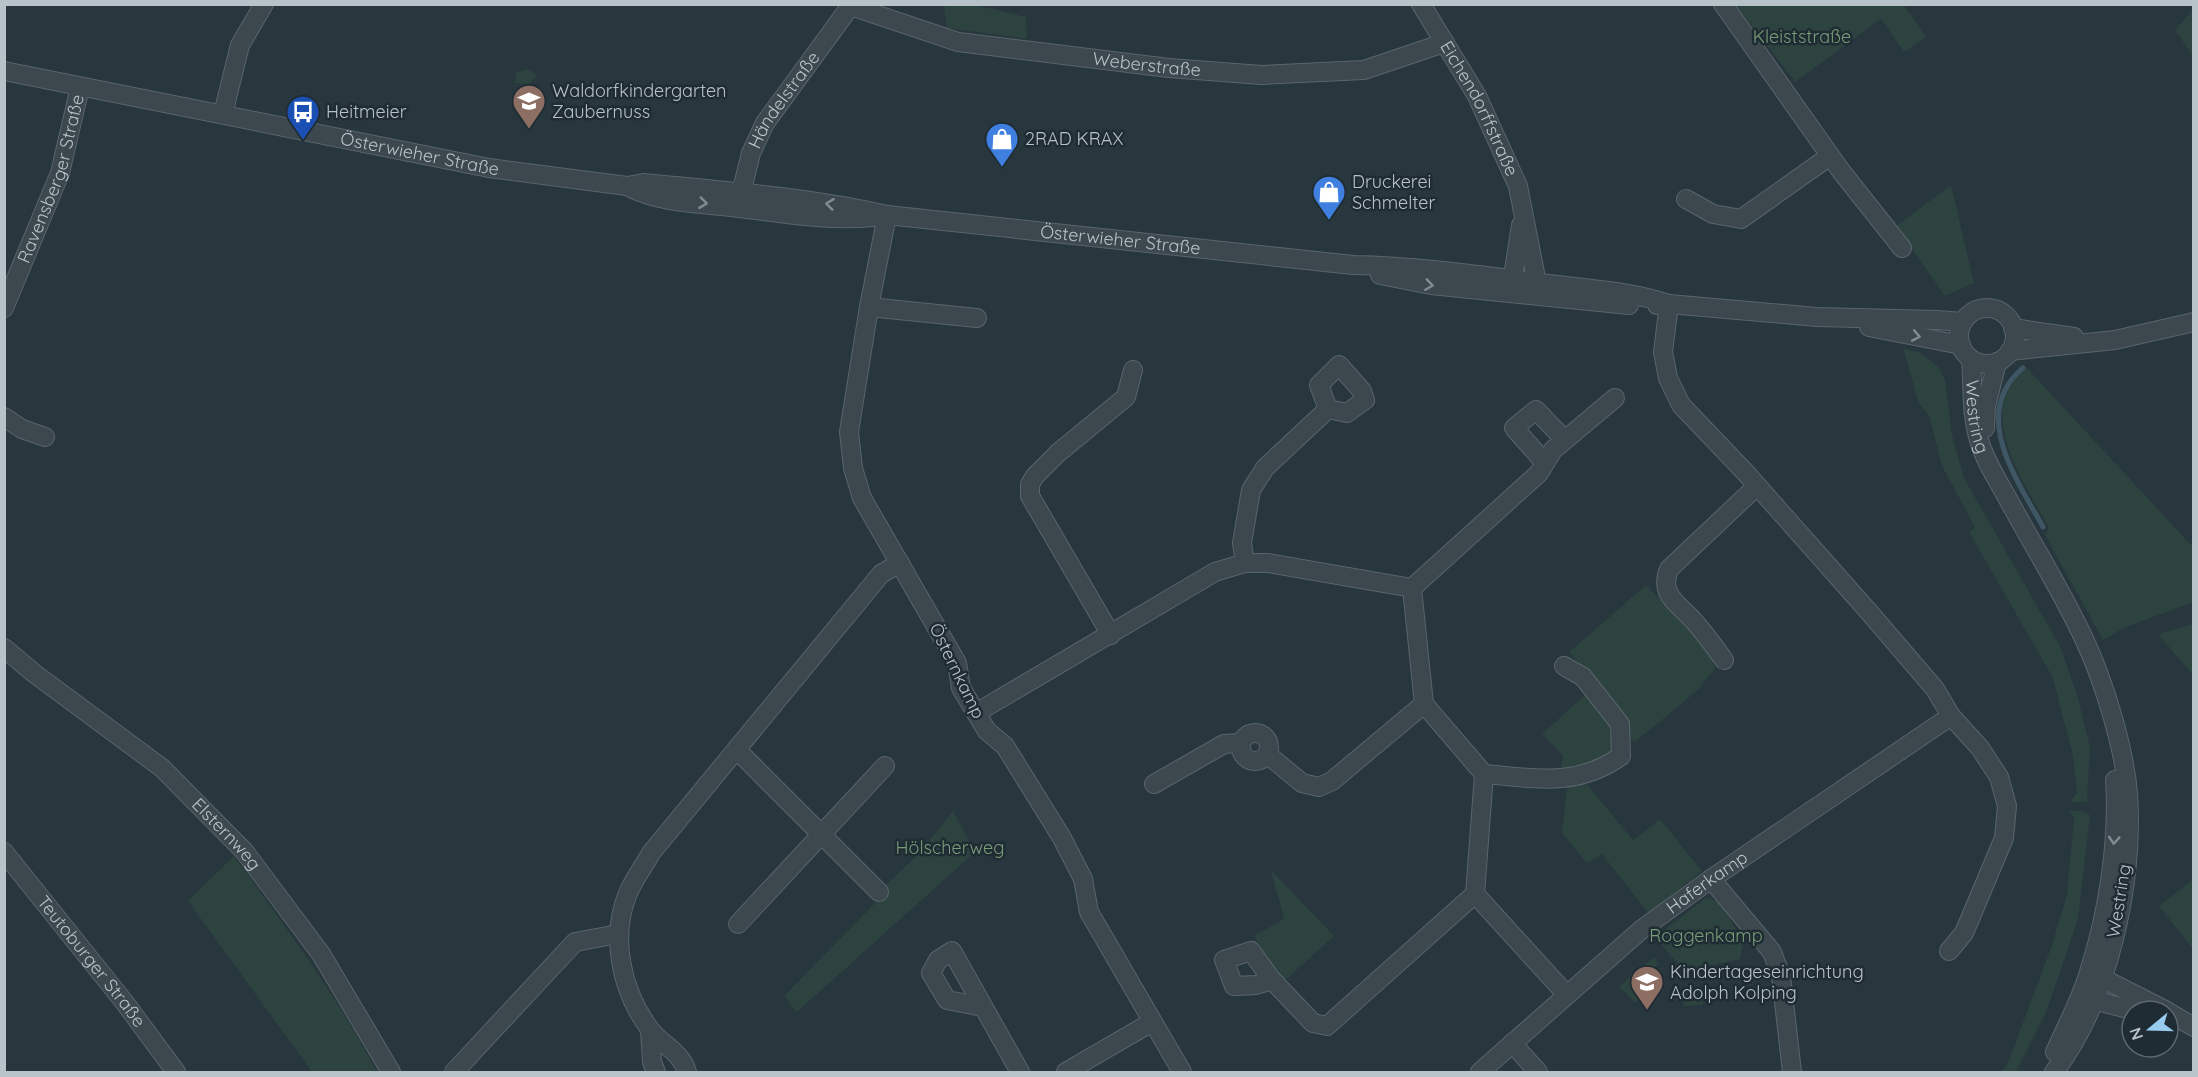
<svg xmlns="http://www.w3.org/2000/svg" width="2198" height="1077" font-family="Quicksand,sans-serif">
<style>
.green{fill:#2d433f}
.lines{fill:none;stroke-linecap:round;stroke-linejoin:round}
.stream{stroke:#3f5765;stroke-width:5}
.minor-casing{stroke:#59656c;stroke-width:20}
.minor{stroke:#3c474e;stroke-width:18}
.oneway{stroke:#808b92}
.labels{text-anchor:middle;stroke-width:5;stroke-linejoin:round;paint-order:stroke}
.park-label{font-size:18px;fill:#789c79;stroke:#202c33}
.street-label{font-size:18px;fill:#b8c2c9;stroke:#202c33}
.poi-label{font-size:18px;fill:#b8c2c9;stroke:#202c33;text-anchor:start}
</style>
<rect width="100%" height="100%" fill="#28363e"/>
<!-- green -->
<path class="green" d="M945,5H975L1026,17L1027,39L947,28L944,9Z
M1736,5H1904L1926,37L1904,52L1881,19L1795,82Z
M2193,10V56L2175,30Z
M527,69L534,73L537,77L529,84L515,83L516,72Z
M1951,185L1974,283L1945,296L1896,226Z
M1903,348L1921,353L1938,367L1945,379L1952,435L1964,478L2061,648L2078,698L2090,747L2087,802H2070L2077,793L2073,756L2053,678L1969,532L1975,527L1942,466L1929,415L1919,404Z
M2027,368L2193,547V602L2124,628L2103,640L2045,535L2049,528C2030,493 1985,429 2009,389C2014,381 2020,374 2027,368Z
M1646,585L1709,650L1715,668L1699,689L1634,743L1629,736L1628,719L1569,652Z
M2193,624H2194L2193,675L2158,634Z
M1587,693L1614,724L1615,743L1611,755L1605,761L1561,772L1563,755L1542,734Z
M1586,783L1633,840L1660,819L1702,871L1649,914L1602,854L1587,863L1562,833L1567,787Z
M953,811L975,852L797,1012L784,996L879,899V892L920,852Z
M2069,811H2081L2090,815L2078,919L2047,1010L2016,1072H2001L2007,1065L2052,945L2067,894L2074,818Z
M234,856C285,926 337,995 377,1072H312L188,901Z
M1271,870L1334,936L1281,984L1254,936L1284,919Z
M2193,879V949L2159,906Z
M1706,898L1720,902L1743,941L1740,959L1684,971L1655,937Z
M1654,957L1659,964L1644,975L1641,998L1635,1003L1619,986Z
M1690,984L1703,1001V1005L1684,1006V986Z"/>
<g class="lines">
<!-- stream -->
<path class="stream" d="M2023,368C1969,413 2017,480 2043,527"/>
<!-- minor casing -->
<g class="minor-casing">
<g id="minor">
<path id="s1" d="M1421,4L1477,96L1518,186L1535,273L1533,294"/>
<path d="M1723,4L1841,171L1902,248"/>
<path id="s2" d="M851,6L958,42L1169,68L1262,75L1364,70L1444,43"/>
<path id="s3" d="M4,71L489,168L627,186L644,183C725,191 808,197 887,215L1353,265C1416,266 1479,275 1541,283C1584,289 1627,290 1669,304"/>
<path d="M223,114L240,45L264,4"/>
<path d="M631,188C661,203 698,203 731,207C777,212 826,222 873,217"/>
<path d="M1686,199L1713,214L1741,219L1830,156"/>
<path id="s4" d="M738,206L751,153L765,123L852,4"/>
<path d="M887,215L869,307L849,432L853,468L862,498L957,663L961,688L987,731L1005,746L1062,838L1083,879L1089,912L1182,1072"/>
<path d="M1380,275L1431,285L1629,305"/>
<path d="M1511,290L1521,225"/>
<path d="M1657,305L1669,304L1817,317L1937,320L1963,322"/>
<path d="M869,307L977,318"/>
<path id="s5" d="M4,308L60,173L80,87"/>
<circle cx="1987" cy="336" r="28"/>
<path d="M1869,327L1961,345"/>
<path d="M2013,328L2074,337"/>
<path d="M2010,351L2115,340L2194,322"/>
<path id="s6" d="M1971,359C1973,386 1971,414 1979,440C1985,462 1999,482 2009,501C2034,547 2063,593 2085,641C2104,682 2124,747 2128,793C2134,882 2109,1001 2054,1072"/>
<path d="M4,417L22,429L45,437"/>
<path d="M1985,428L1986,406L1997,362"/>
<path d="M1545,463L1514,428L1536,410L1565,440"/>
<path d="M1245,563L1242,543L1251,490L1265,468L1328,409L1347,413L1365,400L1362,391L1339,365L1319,385L1328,409"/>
<path d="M1111,635L1030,496V484L1035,476L1058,453L1126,397L1133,370"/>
<path id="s7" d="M4,648L35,674L162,768L244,851L321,954L391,1072"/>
<path d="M1724,660C1714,646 1704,632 1692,619C1677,603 1659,594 1669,569L1757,486"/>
<path d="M976,713L1215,572L1245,563H1268L1412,588L1539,473L1553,450L1615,398"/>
<circle cx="1255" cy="747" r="14"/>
<path d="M737,750L879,892"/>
<path d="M1268,755L1302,783L1319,787L1332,781L1424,704L1412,588"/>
<path d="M1484,774C1534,778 1576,788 1621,756L1620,724L1583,677L1564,666"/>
<path d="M1154,784L1224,744L1240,743"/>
<path id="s8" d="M4,852L125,1003L176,1072"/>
<path d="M1711,879L1772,952L1781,976L1792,1072"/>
<path d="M1475,894L1566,994"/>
<path d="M738,924L885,766"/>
<path d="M1949,951L1964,933L2004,838L2007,806L1999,777L1980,748L1951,716"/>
<path d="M2094,974L2167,1011"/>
<path d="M1272,980L1256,985L1234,986L1224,960L1251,951L1272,980L1313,1023L1327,1026L1475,894L1484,774L1424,704"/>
<path d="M2085,998L2136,1011"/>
<path d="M983,1007L947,1000L931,973L938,960L952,951L1020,1072"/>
<path d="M2168,1012L2194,1027"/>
<path d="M650,1030L652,1062L656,1072"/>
<path d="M1512,1043L1538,1072"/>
<path d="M2055,1052C2067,1025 2081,999 2089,972C2108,913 2119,842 2115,780"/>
<path d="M454,1072L575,942L618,934"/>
<path d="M687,1072C681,1051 661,1045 649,1028C621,990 610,937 628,893C634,879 644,866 651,853L881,574L900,563"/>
<path d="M1066,1072L1152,1022"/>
<path id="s9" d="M1480,1072L1642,929L1711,879L1951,716L1935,689L1869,612L1745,472L1681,405L1668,378L1663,352L1669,304"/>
</g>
</g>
<!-- minor -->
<use href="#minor" class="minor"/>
</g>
<!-- one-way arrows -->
<defs><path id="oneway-chevron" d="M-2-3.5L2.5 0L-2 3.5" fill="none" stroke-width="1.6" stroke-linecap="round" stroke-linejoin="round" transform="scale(1.5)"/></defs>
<g class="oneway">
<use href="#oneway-chevron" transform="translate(703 203) rotate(7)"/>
<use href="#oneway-chevron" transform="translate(830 204) rotate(-173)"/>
<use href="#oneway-chevron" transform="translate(1429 285) rotate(8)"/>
<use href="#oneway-chevron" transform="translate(1916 336) rotate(11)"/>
<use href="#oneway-chevron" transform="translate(2114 840) rotate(94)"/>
</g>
<!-- icons -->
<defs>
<g id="school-pin" transform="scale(1.725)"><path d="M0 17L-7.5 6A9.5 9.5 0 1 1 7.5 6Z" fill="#8d6e63" stroke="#202c33"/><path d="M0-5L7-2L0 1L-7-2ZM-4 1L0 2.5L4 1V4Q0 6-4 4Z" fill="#fff"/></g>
<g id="bus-pin" transform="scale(1.725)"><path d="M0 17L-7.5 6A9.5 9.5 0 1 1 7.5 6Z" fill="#1a4fb4" stroke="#202c33"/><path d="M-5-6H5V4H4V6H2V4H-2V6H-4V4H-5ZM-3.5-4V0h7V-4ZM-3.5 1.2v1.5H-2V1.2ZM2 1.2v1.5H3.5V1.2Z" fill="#fff"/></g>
<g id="shop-pin" transform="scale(1.725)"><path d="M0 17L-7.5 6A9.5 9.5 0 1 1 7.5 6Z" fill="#3f7fe0" stroke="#202c33"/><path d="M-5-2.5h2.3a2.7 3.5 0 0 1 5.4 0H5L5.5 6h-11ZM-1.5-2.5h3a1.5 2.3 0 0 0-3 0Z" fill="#fff"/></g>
</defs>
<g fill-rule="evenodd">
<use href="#school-pin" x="529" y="101"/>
<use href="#bus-pin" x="303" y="112"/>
<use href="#shop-pin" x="1002" y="139"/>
<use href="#shop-pin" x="1329" y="192"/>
<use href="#school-pin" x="1647" y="982"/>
</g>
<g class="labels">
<!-- park labels -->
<g class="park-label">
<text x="1802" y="43">Kleiststraße</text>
<text x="950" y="854">Hölscherweg</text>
<text x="1706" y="942">Roggenkamp</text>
</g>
<!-- street labels -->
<g class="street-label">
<text dy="6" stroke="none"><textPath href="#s2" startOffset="303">Weberstraße</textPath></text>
<text dy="6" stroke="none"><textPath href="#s4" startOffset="117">Händelstraße</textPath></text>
<text dy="6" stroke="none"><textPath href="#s1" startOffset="120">Eichendorffstraße</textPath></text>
<text dy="6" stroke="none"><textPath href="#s3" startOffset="424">Österwieher Straße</textPath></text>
<text dy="6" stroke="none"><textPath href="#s5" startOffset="138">Ravensberger Straße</textPath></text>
<text dy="6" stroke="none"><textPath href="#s3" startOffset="1131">Österwieher Straße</textPath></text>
<text dy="6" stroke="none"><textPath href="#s6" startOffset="58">Westring</textPath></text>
<text transform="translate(957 671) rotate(64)" y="6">Östernkamp</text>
<text dy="6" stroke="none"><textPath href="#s7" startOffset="291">Elsternweg</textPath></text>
<text dy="6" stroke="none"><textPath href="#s9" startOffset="296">Haferkamp</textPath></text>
<text transform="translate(2119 901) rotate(-81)" y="6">Westring</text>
<text dy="6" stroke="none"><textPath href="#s8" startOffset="140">Teutoburger Straße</textPath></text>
</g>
<!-- poi labels -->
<g class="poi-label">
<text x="552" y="97">Waldorfkindergarten<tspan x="552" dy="21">Zaubernuss</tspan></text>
<text x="326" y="118">Heitmeier</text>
<text x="1025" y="145">2RAD KRAX</text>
<text x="1352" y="188">Druckerei<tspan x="1352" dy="21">Schmelter</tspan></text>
<text x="1670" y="978">Kindertageseinrichtung<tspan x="1670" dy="21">Adolph Kolping</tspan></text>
</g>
</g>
<!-- border -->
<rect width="2198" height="1077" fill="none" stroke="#b8c2c9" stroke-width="12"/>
<!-- north arrow -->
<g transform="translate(2150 1029) rotate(251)"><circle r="28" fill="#202c33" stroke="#5d686f" stroke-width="1.5"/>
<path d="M0-4.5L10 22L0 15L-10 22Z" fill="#97ccef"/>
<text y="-9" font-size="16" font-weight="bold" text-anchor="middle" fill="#b8c2c9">N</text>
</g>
</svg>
